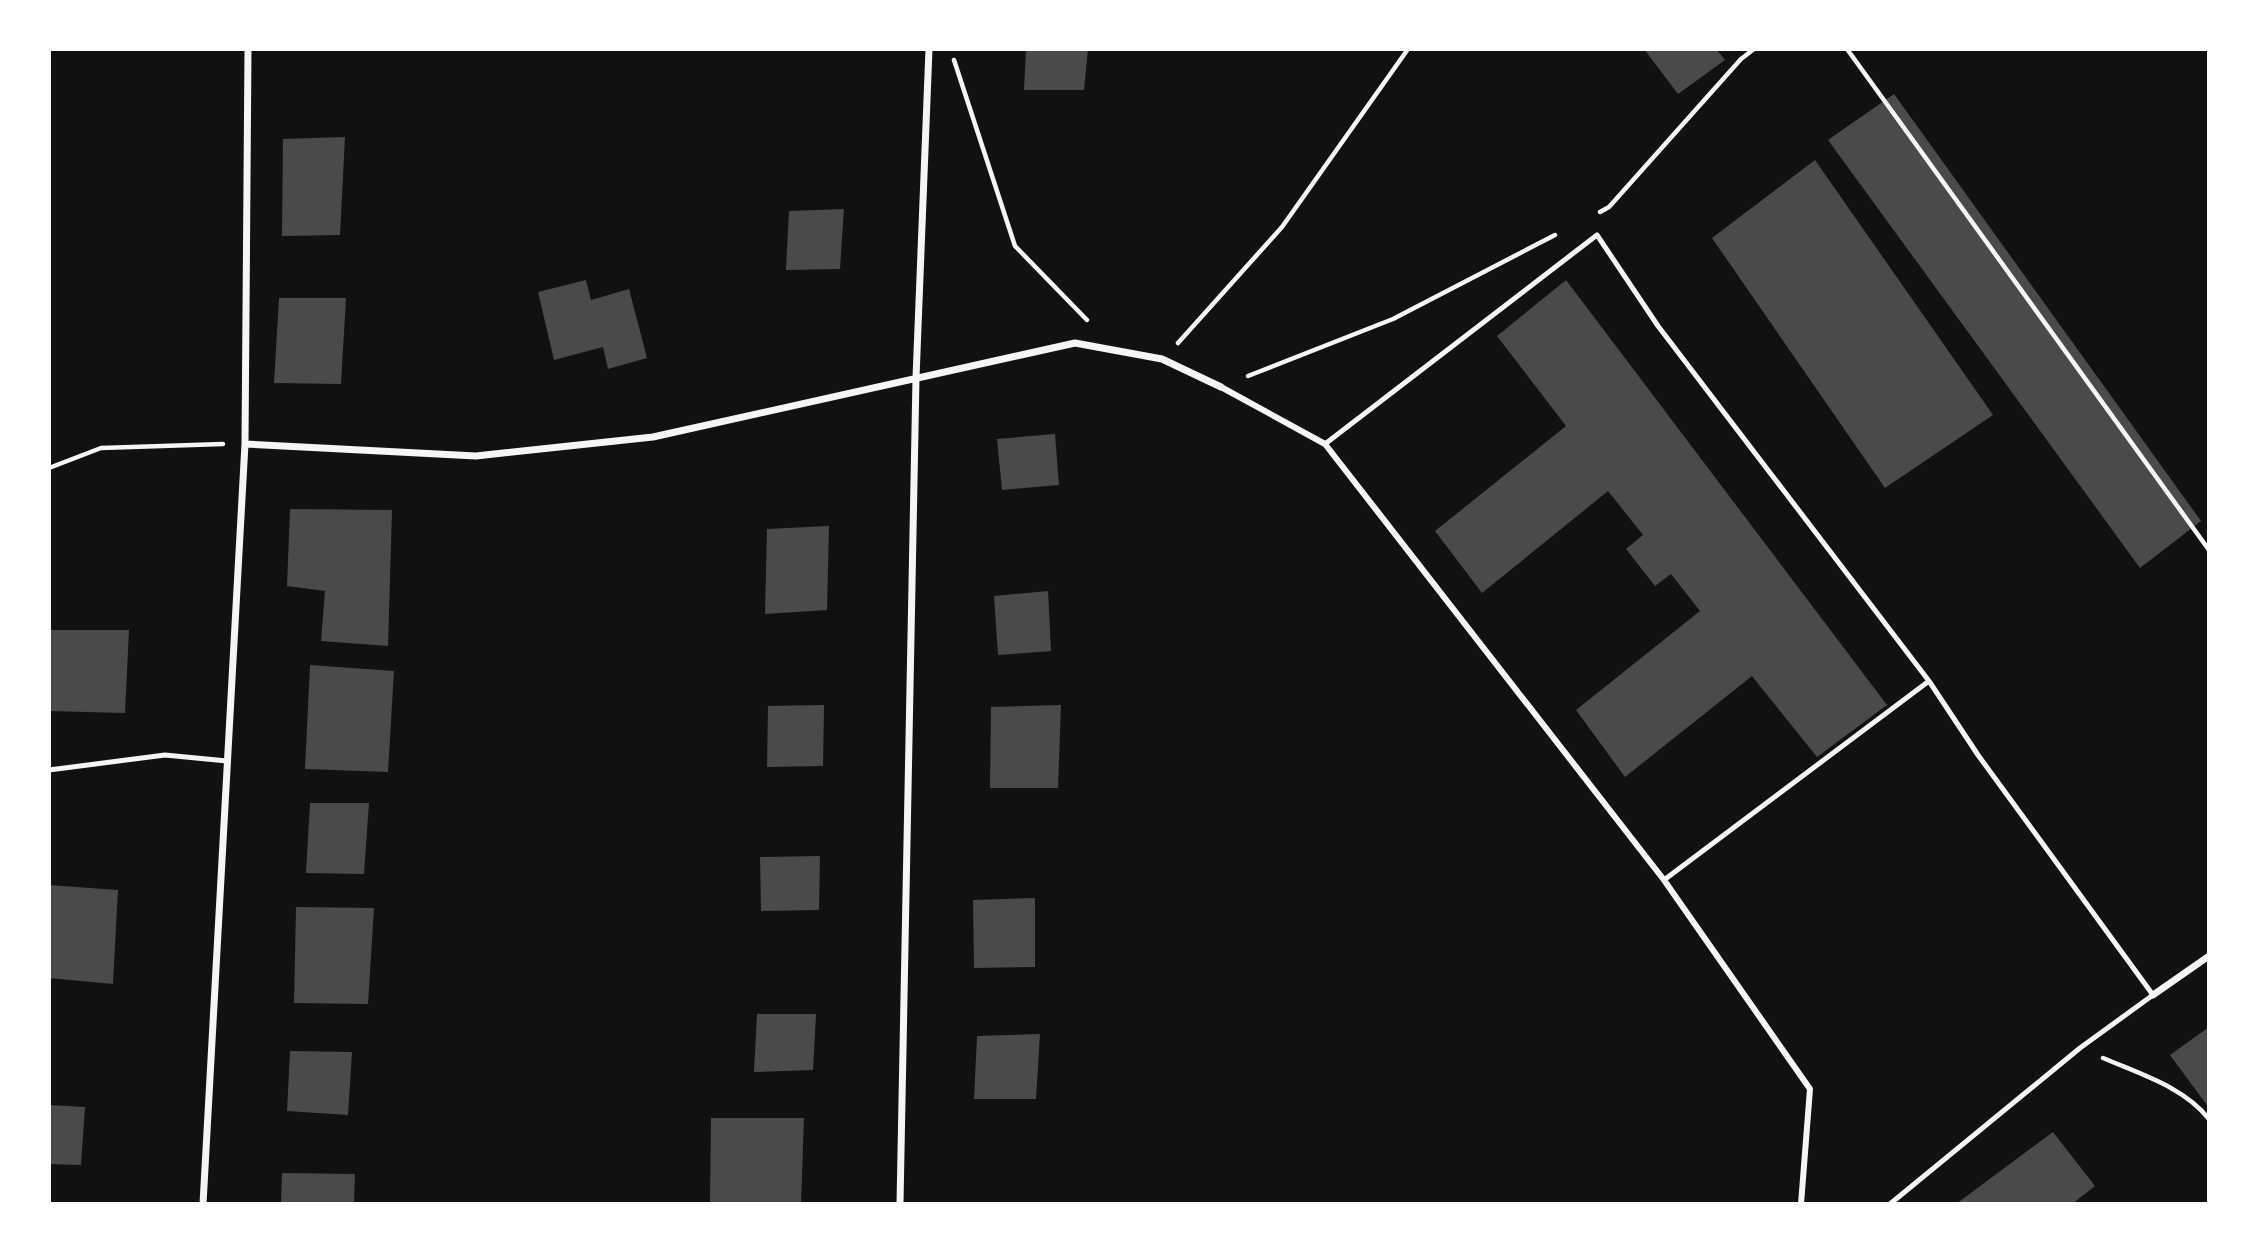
<svg xmlns="http://www.w3.org/2000/svg" width="2258" height="1253" font-family="Barlow,sans-serif">
<style>
.building{fill:#4a4a4a}
.lines{fill:none;stroke-linecap:round;stroke-linejoin:round}
.path{stroke:#f5f5f5;stroke-width:4.5}
.service{stroke:#f5f5f5;stroke-width:5}
.pedestrian{stroke:#f5f5f5;stroke-width:6}
.minor{stroke:#f5f5f5;stroke-width:7}
</style>
<rect width="100%" height="100%" fill="#111"/>
<!-- building -->
<path class="building" d="M1026,49H1088L1084,90H1024Z
M1644,49H1716L1725,60L1678,94Z
M1894,94L2201,521L2140,568L1828,140Z
M345,137L340,235L282,236L283,139Z
M1815,160L1993,415L1885,488L1712,238Z
M844,209L840,269L786,270L789,211Z
M586,280L591,300L629,289L647,358L608,369L603,347L554,360L538,292Z
M1566,280L1887,705L1817,757L1752,676L1625,777L1576,710L1700,611L1671,574L1655,586L1626,549L1643,535L1608,491L1482,593L1435,531L1566,426L1497,336Z
M279,298H346L341,384L274,383Z
M1055,434L1059,485L1002,490L997,439Z
M290,509L392,510L388,646L321,641L325,591L287,586Z
M829,526L827,610L765,614L767,529Z
M1048,591L1051,651L998,655L994,596Z
M49,630H129L125,713L49,711Z
M310,665L394,671L388,772L305,769Z
M824,705L823,766L767,767L768,706Z
M1061,705L1058,788H990L991,707Z
M310,803H369L364,874L306,873Z
M820,856L819,910L761,911L760,857Z
M49,885L118,890L113,984L49,978Z
M1035,898V967L974,968L973,900Z
M296,907L374,908L368,1004L294,1003Z
M757,1014H816L813,1070L754,1072Z
M2209,1027V1108L2170,1055Z
M1040,1034L1036,1099H974L977,1036Z
M290,1051L352,1052L348,1115L287,1111Z
M49,1105L85,1107L81,1165L49,1164Z
M711,1118H804L801,1204H710Z
M2053,1132L2095,1186L2072,1204H1956Z
M282,1173L355,1174L354,1204H281Z"/>
<g class="lines">
<!-- path -->
<path class="path" d="M1847,49L2209,550
M954,60L1015,246L1087,320
M1600,212L1609,207L1741,59L1754,49
M1178,343L1282,227L1408,49
M1248,376L1393,319L1555,235
M49,468L101,448L223,444
M2103,1058C2140,1074 2184,1087 2209,1119"/>
<!-- service -->
<path class="service" d="M1325,444L1597,235L1658,326L1929,681L1978,755L2153,995L2080,1048L1890,1204
M49,770L165,755L227,761
M1664,880L1929,681"/>
<!-- pedestrian -->
<path class="pedestrian" d="M1221,387L1325,444L1664,880L1810,1089L1801,1204"/>
<!-- minor -->
<path class="minor" d="M245,444L476,456L653,437L1075,343L1162,359L1221,387
M2153,995L2209,956
M203,1204L245,444L248,49
M900,1204L916,378L929,49"/>
</g>
<!-- border -->
<rect width="2258" height="1253" fill="none" stroke="#ffffff" stroke-width="102"/>
</svg>
